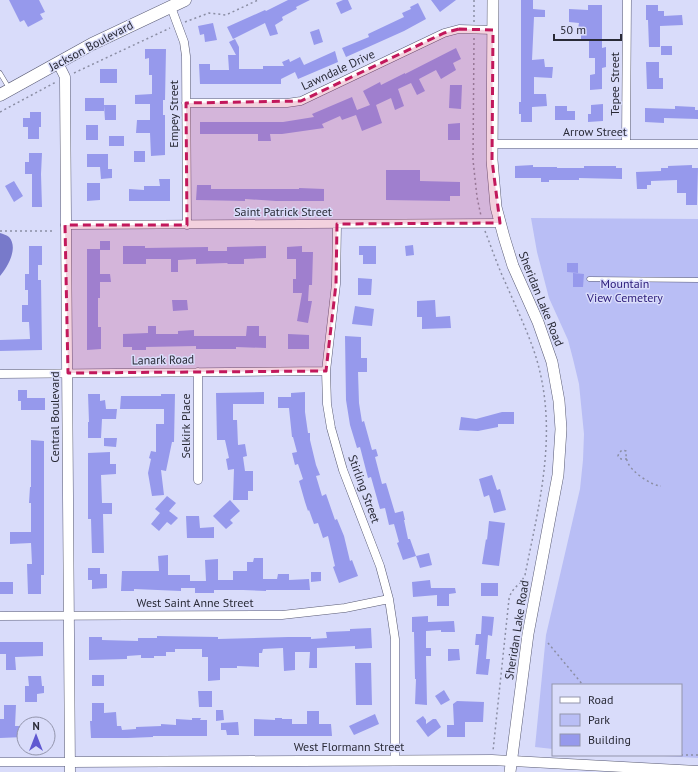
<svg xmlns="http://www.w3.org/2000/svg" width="698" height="772" font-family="'PT Sans',sans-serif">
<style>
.green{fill:#b9bef5}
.water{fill:#787aca}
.building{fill:#9699ec}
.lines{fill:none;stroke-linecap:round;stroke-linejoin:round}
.service-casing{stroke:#595b74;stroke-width:5}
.minor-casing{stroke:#595b74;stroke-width:9}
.tertiary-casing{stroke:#595b74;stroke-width:11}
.secondary-casing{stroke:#595b74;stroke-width:12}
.primary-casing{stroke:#595b74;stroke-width:13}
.path{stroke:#8b8ea4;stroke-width:1.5;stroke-dasharray:2 3;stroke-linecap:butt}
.service{stroke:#fff;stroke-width:4}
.minor{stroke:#fff;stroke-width:8}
.tertiary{stroke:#fff;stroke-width:10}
.secondary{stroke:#fff;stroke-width:11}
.primary{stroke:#fff;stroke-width:12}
.marked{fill:#c2185b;fill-opacity:0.2;stroke:#c2185b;stroke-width:3;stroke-dasharray:8 5;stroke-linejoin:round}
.labels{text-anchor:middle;stroke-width:3;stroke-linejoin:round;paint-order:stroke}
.street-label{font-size:12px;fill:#292a36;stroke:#d9dcfa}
.park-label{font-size:12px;fill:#291978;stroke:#d9dcfa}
</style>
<rect width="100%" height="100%" fill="#d9dcfa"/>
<!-- green -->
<path class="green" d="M531,218L698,219V758L646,755H681V685H553V749L535,747L546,635L580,489L583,460L584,434L579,384L573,359L568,340L549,298L537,252Z"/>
<!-- water -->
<path class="water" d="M0,233C3,234 7,235 9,237C19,248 7,268 0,276Z"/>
<!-- building -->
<path class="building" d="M9,0H39L45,12L40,14L43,19L28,27L24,20L20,22Z
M288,0H310L296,7L297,9L282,17L283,20L275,25L278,34L270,36L265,23L233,39L227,27L265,10L266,11Z
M343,0H348L352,9L341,14L336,3Z
M431,0H456L440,12Z
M521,0H533V9L545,10V17H534L532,60L544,59L545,67H553L552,78L534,77V94H546L547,106L532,107V122H521V114H519V102H521Z
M418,3L426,19L404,31L346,57L342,48L369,37L368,34L404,17L402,13L411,9L410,7Z
M588,5H602V48L606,47V67L602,68V89L590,90V75L595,74V58H589V40H581V29H578L579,23L569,22V9L588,10Z
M646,5H658V11H664V16L682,15L683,25L660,26V47H649L648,20H646Z
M213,23L217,40L205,42L204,34L200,35L198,26Z
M319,29L323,42L314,45L310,32Z
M235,39L239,47V69H263V66H284L282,62L289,59L290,62L300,57L304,65L335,51L338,62L298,79L295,72L281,79V84H200L199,64H210V70H229L228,55H236L229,42Z
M661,46H672V55H661Z
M456,48L461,59L453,63L456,70L441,79L436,70L419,79L425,91L417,95L411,83L398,89L404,106L395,110L391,98L376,105L382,123L362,131L356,115L342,120L340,116L322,124L324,128L282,134H270L271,141H258V134H200V122H283L314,117L312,114L352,97L357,110L370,105L363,91L380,82L381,85L405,73V74Z
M145,49H166L165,100H163V115H165V155L151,156L150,133H136L137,120H150V104H135V95L152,94V75H149V58L145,59Z
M646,62H659V78H663V89H647Z
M100,69H117V83H100Z
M450,85H462L461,109L449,108Z
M85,98H104V111H85Z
M603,104V121L588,122V114H591V105Z
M104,105H116V120H105Z
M555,106H567V111H575V120H555Z
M675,106L695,107V110H698V119L664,118V123L645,122V108L675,109Z
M30,112H41V127H39V139H28V127H23V118H30Z
M460,123V140H448V124Z
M86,125H98V140H86Z
M109,136H124V146H109Z
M134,151H145V162H134Z
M29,153H42L41,174L42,207H32V174H25V162H29Z
M87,154H108V169H112V178L101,179L100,167H87Z
M533,165V167H557V168H584V166H616V168H622V179L579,178V180H549V182H541V178H515V166Z
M692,165V168H698L697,205H686V193H677V180L651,181V185H647V189H637L636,172L661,171V168H668V166Z
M386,170H420V181L460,182V196H450V201L386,200Z
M159,179H170V201H129V189L144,190V186H160Z
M14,181L23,196L14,202L5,186Z
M87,183H100V200L87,201Z
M197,185H211V189H299V188L324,189V201H276L245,199V201L196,200Z
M100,241H110V250H100Z
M413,245L414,255L406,256L405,246Z
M29,246H42V265H38V280H41L42,350L0,351V340L30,339L29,322H22V305H28V290H25V274H29Z
M123,246H145V248L208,247V251H227V247L266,246V258L244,259V264H228L227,263L196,264V259L178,260V272H171V259H146V264H123Z
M302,246V252H313L312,285H309L308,301H312L308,323L297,321L302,293H293V279H296V259H287V247Z
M359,246H376V264H363V255H359Z
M87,249H100V274H110L111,282H100V298H98V327H101V349L87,350Z
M567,263H578V273L567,272Z
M573,273L584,274L583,287H573Z
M358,278L372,279L371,295H358Z
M172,300H187L188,310L173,311Z
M435,300L436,317L450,316L451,328L422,329V317H417V301Z
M355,306L374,309L372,326L352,324Z
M148,326H156V334H178V331L194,330V336H246L247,326H259V336H266V348L236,347V349H196V346L146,347V350H132V347H123V334L148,333Z
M288,334L309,335V349H288Z
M345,336L361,337V358H367V372H358L359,403L362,422L364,421L372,450L376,449L378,456L375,457L382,484L386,483L395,513L403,511L405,520H404L408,539H410L416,556L403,560L397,543L399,542L394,524L389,525L385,508L380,509L371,477L368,478L360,447L357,448L350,425L346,400Z
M18,390H27V398H45V410H21V401H18Z
M264,392V404H233V420H237L238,445L245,444L247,456L243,457L245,471H253V491H248V500H233L234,469L228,470L226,459L229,458L225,440H217L216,393Z
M305,392V412L308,433H310V440L316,465L320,475L316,476L322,496L326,494L335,520L337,519L344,536L350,561L352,560L358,576L339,583L333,567L335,566L328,536L323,538L318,523L314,524L309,510L308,511L305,502L299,481L303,479L298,464L295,465L292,453L297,452L293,437H292L289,408H278V397H291V393Z
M88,394H100V401L105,400L106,409H117L116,419H102L101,438H88V422H89Z
M161,394H175L174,442H172L166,471L161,470L164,495L152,496L148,473L151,459L149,458L151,451L156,452V424H164V409H120L121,396H161Z
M502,412H514V424H498V427L478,431L459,430L461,417L476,419Z
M104,438H117L116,447L104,446Z
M31,440L44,441V575H41V594H28L27,564H32L31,543L10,544V532H31V503H29L30,487H31Z
M110,452V464H116V474L101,475L102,503H112V514H103L104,553H92L91,519H88V453Z
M492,475L497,490L500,489L506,510L494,513L489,495L484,497L479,479Z
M167,496L176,503L169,511L178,518L171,525L167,522L159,531L151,524L160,513L155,509Z
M230,500L240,511L230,520L233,523L226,529L213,516Z
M186,516H199L200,528L214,527V538H187Z
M489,521L505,523L499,566L482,564L486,539L487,540Z
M429,553L432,565L420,568L416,556Z
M168,555V575H190V581H206L205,560L218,559V580H233V571H247V562H253L254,558H263V579H277L278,574H289V580L309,579L310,590H266V591L243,590H214V593H195V588H181V591L134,589V591H121L122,571H159L158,556Z
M88,568H100V574H107V588L92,589V580H88Z
M311,572H321V581L311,582Z
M430,580L431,588H455L456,593L449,594V606H437V595L413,597L412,582Z
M0,582H13V594H0Z
M481,583H498V596H481Z
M428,616V622L454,621L455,632H441V630L426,631V648H431V656H426L427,705L415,704L416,679H415L414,632H412V617Z
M482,616L494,617L492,636L488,635L486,659H490L488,675L476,674L479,645H475L476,634H481Z
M371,628L372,648L355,649V646L317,648V668H309L310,652H295V670L284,671L283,648L263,649L262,653H259V667L237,666V668H220V680L208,681V657H202V649H175V652H166V656H154V658H141V655L127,656V659L89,660V637H102V640L138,641V638H157V636L218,637V639L288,637H311V639L327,638L326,632L350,631V629Z
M0,642H43V656L15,657L16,670H6V654H0Z
M448,649H459L460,660L448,661Z
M355,663H371L372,705H356Z
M92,675H104V686H92Z
M28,676H41L42,686H44V693L37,694V702H25V686H29Z
M444,690L450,700L441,705L435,696Z
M198,691H212V707H199Z
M457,701L484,702L483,722H465V737H447V725H454L453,704Z
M92,703H104V713L116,712L117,726H121L122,730L136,729V727L161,726V724L176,725V719L192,720V718H201L200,720H207V736H153V737L128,738H91L90,721H92Z
M4,705H16L15,726H24V737L0,738V719H4Z
M216,710H223L224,720L216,721Z
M307,711H319V724H331L332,736H254V719L275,720V718H282V719H292V724H307Z
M375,714L379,724L354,735L349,726Z
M423,716L426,720V724L433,719H436L441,727L428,737L416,721Z
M238,722L239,735H227L226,730H221V723Z"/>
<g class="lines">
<!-- service casing -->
<g class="service-casing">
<path id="service" d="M0,73L9,88
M589,279L698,280"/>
</g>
<!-- minor casing -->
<g class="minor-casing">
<path id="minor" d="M171,7L184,42L186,56L187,225
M186,103H287L301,101L444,33L459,29L493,30
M492,144H698
M626,144L627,0
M337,224L336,284L326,371L327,404L331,428L343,470L380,566L389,599L395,639V760
M65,225L500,223
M0,374L326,371
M198,480V372
M0,616L282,615L345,608L389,599
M0,762H70"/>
</g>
<!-- tertiary casing -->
<g class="tertiary-casing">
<path id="tertiary" d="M58,63L65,77V81L70,772
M70,762L492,760L698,771"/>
</g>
<!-- secondary casing -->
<g class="secondary-casing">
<path id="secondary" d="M493,0L492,160L496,207L504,237L513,266L538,322L552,362L559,401L561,429L558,475L528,634L510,772"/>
</g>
<!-- primary casing -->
<g class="primary-casing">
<path id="primary" d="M0,95L92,44L185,0"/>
</g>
<!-- path -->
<path class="path" d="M185,22L209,13L226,15L258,0
M474,22V0
M474,38L473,160L477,197L481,216
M74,73L170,28
M0,112L56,82
M0,231H55
M485,231C492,249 498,267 506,284C516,307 527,330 535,354C559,429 540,500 525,575C521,585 511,588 509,599L493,751
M627,459H621L618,456L619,453L622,450L626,451C626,455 626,459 628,463C632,472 652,486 661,486
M548,643L583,685
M681,755H698"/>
<!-- service -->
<use href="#service" class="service"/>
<!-- minor -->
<use href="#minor" class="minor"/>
<!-- tertiary -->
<use href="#tertiary" class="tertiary"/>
<!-- secondary -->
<use href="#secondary" class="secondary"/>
<!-- primary -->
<use href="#primary" class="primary"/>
</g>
<!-- marked area -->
<path class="marked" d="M459,29L493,30L492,160L500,223L337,224L336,284L326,371L68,373L65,225H187L186,103L301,101L444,33Z"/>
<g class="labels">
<!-- street labels -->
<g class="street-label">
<text transform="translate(91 46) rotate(-28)" y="4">Jackson Boulevard</text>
<text transform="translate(338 70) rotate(-25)" y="4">Lawndale Drive</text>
<text transform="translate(615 84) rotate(-90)" y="4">Tepee Street</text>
<text transform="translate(174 114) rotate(-90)" y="4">Empey Street</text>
<text x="595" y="136">Arrow Street</text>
<text x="283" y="216">Saint Patrick Street</text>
<text transform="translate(541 299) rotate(68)" y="4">Sheridan Lake Road</text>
<text transform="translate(163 360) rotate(-1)" y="4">Lanark Road</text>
<text transform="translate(55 417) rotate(-90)" y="4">Central Boulevard</text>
<text transform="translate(186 426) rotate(-90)" y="4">Selkirk Place</text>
<text transform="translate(364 489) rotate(70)" y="4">Stirling Street</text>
<text x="195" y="607">West Saint Anne Street</text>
<text transform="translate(517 630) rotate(-81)" y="4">Sheridan Lake Road</text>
<text x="349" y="751">West Flormann Street</text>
</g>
<!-- park labels -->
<g class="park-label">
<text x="625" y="288">Mountain<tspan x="625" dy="14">View Cemetery</tspan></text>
</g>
</g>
<!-- legend -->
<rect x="552" y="684" width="130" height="72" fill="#d9dcfa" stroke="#9395ac"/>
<rect x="560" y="697" width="20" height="6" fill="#ffffff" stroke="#9395ac"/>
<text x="588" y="704" font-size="12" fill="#292a36">Road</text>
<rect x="560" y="714" width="20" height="12" fill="#b9bef5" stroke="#9395ac"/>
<text x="588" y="724" font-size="12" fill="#292a36">Park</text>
<rect x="560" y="734" width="20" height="12" fill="#9699ec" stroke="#9395ac"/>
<text x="588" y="744" font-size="12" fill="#292a36">Building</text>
<!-- north arrow -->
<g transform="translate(36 736)"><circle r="19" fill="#d9dcfa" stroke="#9395ac"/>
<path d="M0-3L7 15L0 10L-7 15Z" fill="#6059d1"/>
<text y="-6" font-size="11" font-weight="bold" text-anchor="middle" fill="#292a36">N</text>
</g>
<!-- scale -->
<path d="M554 34v6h67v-6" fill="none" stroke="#292a36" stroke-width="2"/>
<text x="560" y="34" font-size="12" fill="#292a36" stroke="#d9dcfa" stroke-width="3" paint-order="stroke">50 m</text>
</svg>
